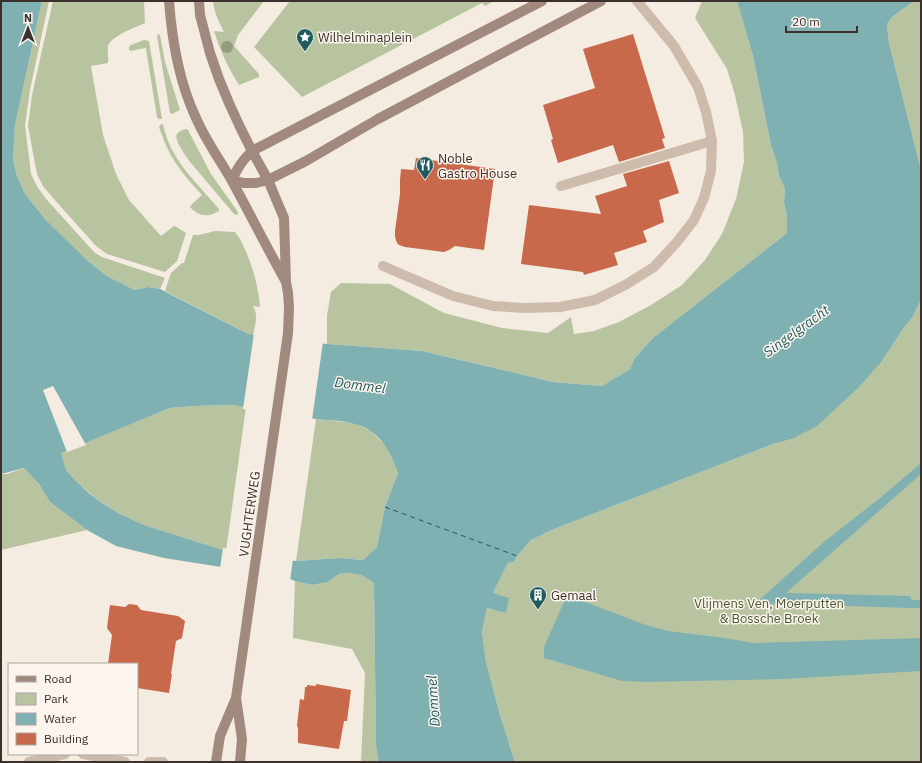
<svg xmlns="http://www.w3.org/2000/svg" width="922" height="763" font-family="'IBM Plex Sans',sans-serif">
<style>
.green{fill:#b8c4a0}
.water{fill:#7fb0b2;fill-rule:evenodd}
.pier{fill:#f4ebe1}
.lines{fill:none;stroke-linecap:round;stroke-linejoin:round}
.ferry{stroke:#1f5a5e;stroke-width:1;stroke-dasharray:5 4;stroke-linecap:butt}
.building{fill:#c8694b}
.lane{stroke:#cdbbac;stroke-width:10}
.street{stroke:#cdbbac;stroke-width:10}
.secondary{stroke:#a18a7d;stroke-width:10}
.tree{fill:#969b7f}
.labels{text-anchor:middle;stroke-width:3;stroke-linejoin:round;paint-order:stroke}
.poi-label{font-size:13px;fill:#3b302b;stroke:#fbf5ee;text-anchor:start}
.street-label{font-size:13px;fill:#3b302b;stroke:#fbf5ee}
.park-label{font-size:13px;fill:#4a5a2e;stroke:#fbf5ee}
.water-label{font-size:14px;font-style:italic;fill:#1f5a5e;stroke:#fbf5ee}
</style>
<rect width="100%" height="100%" fill="#f4ebe1"/>
<!-- green -->
<path class="green" d="M42,1H49L30,90L25,125L31,174L38,188L47,200L95,253L102,257L165,278L160,289L148,287L135,290L107,276L89,262L46,220L25,194L17,176L13,160L15,125Z
M53,1H144L145,23C136,27 111,36 108,46C107,52 109,57 108,63L91,66L103,135L116,174L129,200L161,236L174,226C178,227 182,231 186,233L177,261L165,272L107,254L96,246L53,198L43,186L37,174L28,126L32,95Z
M213,1H264L238,35L234,46L259,74V77L239,85C228,68 220,50 214,31L224,32C219,22 214,12 213,1Z
M290,1H494L485,6L482,3L302,97L254,47Z
M702,1H737L753,56L771,145L777,163L779,176L785,189L784,202L787,216V233L653,338L634,359L630,369L602,386L553,382L422,351L327,344V315L331,292L341,283L390,284L444,313L502,328L548,333L571,317L574,334L594,331L619,322L651,305L682,285L705,260L722,234L736,199L744,162L743,132L735,95L727,69L695,18Z
M914,1H921V170L889,43L887,24L892,17Z
M158,34L160,35L165,62L180,110L172,114L170,113L157,36Z
M144,40L149,41L162,119H159L158,118H157V117L146,49L145,48L131,51L129,50V47L131,45Z
M163,124C165,133 168,142 172,150C183,171 204,191 219,209V211C208,218 198,216 190,207L191,205L202,195C194,186 186,178 180,169C170,156 164,142 159,127H158L160,126V125Z
M186,129L188,130L211,174L238,212V214L237,215L234,214L191,163C187,158 173,139 177,134C179,131 183,130 186,129Z
M215,231L235,232C248,248 259,286 260,307L253,306C259,317 255,324 253,335L248,334L165,291L171,273L182,263H184L193,235H199Z
M921,300V762H515L500,715L486,662L482,632L487,608L493,610V593L508,563L514,562L517,556L531,540L554,529L773,444L792,439L900,333L912,318Z
M231,405L246,407L226,551L144,525L118,513L99,501L75,480L66,470L60,453L170,408L195,406Z
M316,419L355,423L372,432L384,444L392,459L398,473L385,507L377,547L363,560L339,558L296,561Z
M24,468L39,484L50,502L87,530L1,550V474H7Z
M348,573L361,575L374,583L376,744L378,762H361L365,673L352,649L293,638L295,581L312,585L328,582L339,574Z"/>
<!-- water -->
<path class="water" d="M1,1H42L15,125L13,160L17,176L25,194L46,220L89,262L107,276L135,290L148,287L160,289L248,334L314,343L422,351L553,382L602,386L630,369L634,359L653,338L787,233V216L784,202L785,189L779,176L777,163L771,145L753,56L737,1H914L892,17L887,24L889,43L921,170V300L912,318L900,333L881,362L858,388L817,426L792,439L773,444L554,529L531,540L517,556L514,562L508,563L493,593L509,598L506,613L487,608L482,632L486,662L500,715L515,762H378L376,744L374,583L361,575L348,573L339,574L328,582L312,585L295,581L285,577L164,558L116,546L87,530L50,502L39,484L24,468L1,474ZM231,405C260,409 288,415 316,419C335,421 356,420 372,432C385,441 392,458 398,473L385,507L377,547L363,560L339,558L296,561L226,551L144,525L118,513L99,501L89,493L75,480L66,470L61,453L170,408L195,406Z
M921,463V474L786,593L910,596L912,600H921V608H910L756,603L825,541L880,498Z
M567,595L643,624L668,631L725,638L753,643L921,638V671L783,679L646,682L622,681L544,658V647Z"/>
<!-- pier -->
<path class="pier" d="M254,333L323,342L312,420L243,409Z
M53,386L86,445L67,452L43,390Z
M223,548L293,559L290,581L285,579L220,568Z"/>
<g class="lines">
<!-- ferry -->
<path class="ferry" d="M385,507L517,556"/>
</g>
<!-- building -->
<path class="building" d="M633,34L665,138L662,139L665,148L619,162L613,145L558,163L551,140L553,139L543,105L595,88L583,49Z
M416,158L495,169L484,250L455,246L449,250L444,252L405,247L399,245L397,243L395,237V231L400,194V180L401,169L414,170Z
M669,161L679,193L659,200L664,222L643,231L647,242L614,253L618,265L584,275L583,272L521,264L529,205L601,214L595,196L627,186L623,174Z
M129,604L137,605L141,610L178,616L185,621L182,638L176,641L171,674H172L169,693L137,688V664H108L112,635L107,628L110,605L125,607Z
M316,684L351,690L347,721H344L339,749L298,743V728L297,726L300,699L304,700L305,687H307V685L316,686Z"/>
<g class="lines">
<!-- lane -->
<path class="lane" d="M561,186L712,141"/>
<!-- street -->
<path class="street" d="M383,266L453,296L493,306L525,308L560,307L595,300L627,284L654,267L677,242L694,220L704,198L711,171L712,141L706,112L698,87L674,46L637,1
M83,754L125,762
M29,762L65,754
M149,762H163"/>
<!-- secondary -->
<path class="secondary" d="M169,1C172,41 179,82 196,118C206,141 220,160 232,181C250,214 267,248 285,280
M199,1L200,15L210,53L219,79L229,103L240,127L252,151L268,180L284,218L286,282L288,293L289,307L288,333L236,698L220,736L216,762
M232,180L244,183H256L268,180L306,161L378,119L601,1
M232,180C238,167 242,161 252,151L542,1
M236,698L242,739L240,762"/>
</g>
<!-- trees -->
<circle class="tree" cx="227" cy="47" r="6"/>
<!-- icons -->
<defs>
<g id="sight-pin" transform="scale(0.9)"><path d="M0 17L-7.5 6A9.5 9.5 0 1 1 7.5 6Z" fill="#1f5a5e" stroke="#fbf5ee"/><path d="M0-6L1.8-2.2L6-1.7L2.9 1.2L3.7 5.4L0 3.3L-3.7 5.4L-2.9 1.2L-6-1.7L-1.8-2.2Z" fill="#fff"/></g>
<g id="restaurant-pin" transform="scale(0.9)"><path d="M0 17L-7.5 6A9.5 9.5 0 1 1 7.5 6Z" fill="#1f5a5e" stroke="#fbf5ee"/><path d="M-5-6h1v4h1v-4h1v4h1v-4h1v5L-1.5 .5V6h-2V.5L-5-1ZM5-6V6H3V1.5H1.5Q1.5-4 5-6Z" fill="#fff"/></g>
<g id="building-pin" transform="scale(0.9)"><path d="M0 17L-7.5 6A9.5 9.5 0 1 1 7.5 6Z" fill="#1f5a5e" stroke="#fbf5ee"/><path d="M-4-6H4V6H1V3H-1V6H-4ZM-2.5-4.3h1.7v1.8h-1.7ZM.8-4.3h1.7v1.8H.8ZM-2.5-1h1.7V.8h-1.7ZM.8-1h1.7V.8H.8Z" fill="#fff"/></g>
</defs>
<g fill-rule="evenodd">
<use href="#sight-pin" x="305" y="37"/>
<use href="#restaurant-pin" x="425" y="165"/>
<use href="#building-pin" x="538" y="595"/>
</g>
<g class="labels">
<!-- poi labels -->
<g class="poi-label">
<text x="318" y="42">Wilhelminaplein</text>
<text x="438" y="163">Noble<tspan x="438" dy="15">Gastro House</tspan></text>
<text x="551" y="600">Gemaal</text>
</g>
<!-- street labels -->
<g class="street-label">
<text transform="translate(249 514) rotate(-82)" y="5">VUGHTERWEG</text>
</g>
<!-- park labels -->
<g class="park-label">
<text x="769" y="608">Vlijmens Ven, Moerputten<tspan x="769" dy="15">&amp; Bossche Broek</tspan></text>
</g>
<!-- water labels -->
<g class="water-label">
<text transform="translate(796 331) rotate(-36)" y="5">Singelgracht</text>
<text transform="translate(360 385) rotate(7)" y="5">Dommel</text>
<text transform="translate(433 701) rotate(-94)" y="5">Dommel</text>
</g>
</g>
<!-- border -->
<rect width="922" height="763" fill="none" stroke="#3b302b" stroke-width="4"/>
<!-- legend -->
<rect x="8" y="663" width="130" height="92" fill="#fbf5ee" stroke="#aea6a0"/>
<rect x="16" y="676" width="20" height="6" fill="#a18a7d" stroke="#aea6a0"/>
<text x="44" y="683" font-size="12" fill="#3b302b">Road</text>
<rect x="16" y="693" width="20" height="12" fill="#b8c4a0" stroke="#aea6a0"/>
<text x="44" y="703" font-size="12" fill="#3b302b">Park</text>
<rect x="16" y="713" width="20" height="12" fill="#7fb0b2" stroke="#aea6a0"/>
<text x="44" y="723" font-size="12" fill="#3b302b">Water</text>
<rect x="16" y="733" width="20" height="12" fill="#c8694b" stroke="#aea6a0"/>
<text x="44" y="743" font-size="12" fill="#3b302b">Building</text>
<!-- north arrow -->
<g transform="translate(28 28)" stroke="#fbf5ee" stroke-width="3" paint-order="stroke">
<path d="M0-3L7 15L0 10L-7 15Z" fill="#3b302b"/>
<text y="-6" font-size="11" font-weight="bold" text-anchor="middle" fill="#3b302b">N</text>
</g>
<!-- scale -->
<path d="M786 26v6h71v-6" fill="none" stroke="#3b302b" stroke-width="2"/>
<text x="792" y="26" font-size="12" fill="#3b302b" stroke="#fbf5ee" stroke-width="3" paint-order="stroke">20 m</text>
</svg>
